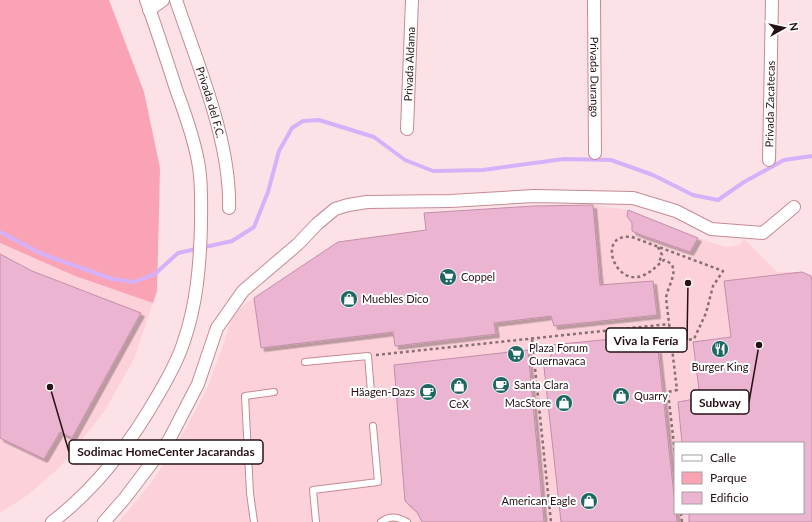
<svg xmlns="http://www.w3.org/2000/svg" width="812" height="522" font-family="Lato,sans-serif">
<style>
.built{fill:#fdd1d9;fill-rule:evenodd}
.green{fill:#faa3b4}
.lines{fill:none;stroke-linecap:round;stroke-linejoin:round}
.stream{stroke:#d5b1f9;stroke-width:4}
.building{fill:#ebb4d0;stroke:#c38ea9;filter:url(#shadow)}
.service-casing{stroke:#c58a95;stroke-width:8}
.minor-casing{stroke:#c58a95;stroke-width:14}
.path{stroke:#876f73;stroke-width:2.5;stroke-dasharray:3 3;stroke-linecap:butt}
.service{stroke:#fff;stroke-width:6}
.minor{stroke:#fff;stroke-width:12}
.labels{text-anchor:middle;stroke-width:4;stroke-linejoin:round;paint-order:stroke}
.street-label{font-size:11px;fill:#261115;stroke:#fff}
.poi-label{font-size:11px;fill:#261115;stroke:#fff;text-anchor:start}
.leader{fill:none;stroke:#261115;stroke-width:1.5}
.callout-dot{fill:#261115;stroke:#fff;stroke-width:1.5}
.callout{fill:#fff;stroke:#261115;stroke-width:1.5}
.callout-label{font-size:12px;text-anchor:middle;font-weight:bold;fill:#261115}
</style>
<defs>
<filter id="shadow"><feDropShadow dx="3.5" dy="3.5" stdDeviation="0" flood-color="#0004"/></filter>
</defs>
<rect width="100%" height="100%" fill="#fce2e6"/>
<!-- built -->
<path class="built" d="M593,205L628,210L698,238L725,247L739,245L744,239L777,272H802L811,276L812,522H119L151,483L177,444L199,404L208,386L226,337L232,314L254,298L338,242L426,230L424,213L533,206ZM675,443H803V513H675Z
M0,243L75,276L153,303L134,359L104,412L60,467L28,495L0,513Z"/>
<!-- green -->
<path class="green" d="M0,0H109L144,92L160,168L157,291L153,303L75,276L0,243Z"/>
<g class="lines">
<!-- stream -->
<path class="stream" d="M0,232L42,254L112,279L134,282L155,274L178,253L232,241L254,227L268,192L279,151L292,128L303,121L319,120L374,137L405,160L433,171L483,170L564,159L611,160L653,175L693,195L718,200L744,182L784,160L812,156"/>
</g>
<!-- building -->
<path class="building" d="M593,205L600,285L653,281L657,315L554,326L551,316L494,323L496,334L395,346L393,332L261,348L254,298L338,242L426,230L424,213L533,206Z
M628,210L698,238L690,252L641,235L632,231V223L627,216Z
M0,254L32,271L141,313L72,438L60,432L44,459L0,438Z
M802,272L811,276L812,281V522H689V513H803V443H682L678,402L700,398L693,342L731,337L724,281Z
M643,336L644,351L658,350L677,522H561L543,358L551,357V345Z
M528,350L544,522H422L417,512L405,501L394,365Z"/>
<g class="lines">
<!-- service casing -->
<g class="service-casing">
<path id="service" d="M305,362L368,356L371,392
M254,522L250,493L245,396L274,392
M316,522L313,490L378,482L373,426
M381,522C390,515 398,517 407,522"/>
</g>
<!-- minor casing -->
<g class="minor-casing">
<g id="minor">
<path id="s1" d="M176,0C197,63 231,141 229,208"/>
<path id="s2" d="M594,0L595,153"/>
<path d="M149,10L163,0"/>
<path id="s3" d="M407,129L412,0"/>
<path id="s4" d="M769,160L772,0"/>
<path d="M52,522C97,488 130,444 158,395C168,378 178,360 184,341C197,303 200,264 201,225C201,206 202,186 199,167C195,141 186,116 177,92C167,61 157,30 146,0"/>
<path d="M104,522L125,498L169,440L198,384L217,328L243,291L298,244L317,224L335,209L348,205L367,202L450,201L534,196L633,198L676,211L711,229L763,233L794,207"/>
</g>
</g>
<!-- path -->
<path class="path" d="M658,247L662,255L659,262
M532,339L551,522
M671,342L694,339L706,313L713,286L723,271L632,237C595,232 615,289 644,275C652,272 657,265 664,260C683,266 668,284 666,298L677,390L668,392L675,454
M376,355L669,324
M681,513L682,522"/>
<!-- service -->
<use href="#service" class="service"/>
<!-- minor -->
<use href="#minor" class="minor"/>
</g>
<!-- icons -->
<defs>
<g id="supermarket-disc" transform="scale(0.9)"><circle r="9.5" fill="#1c6761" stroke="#fff"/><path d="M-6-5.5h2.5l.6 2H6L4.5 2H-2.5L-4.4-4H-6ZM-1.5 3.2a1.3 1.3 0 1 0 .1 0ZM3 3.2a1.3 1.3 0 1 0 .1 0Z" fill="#fff"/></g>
<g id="shop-disc" transform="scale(0.9)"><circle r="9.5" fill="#1c6761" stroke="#fff"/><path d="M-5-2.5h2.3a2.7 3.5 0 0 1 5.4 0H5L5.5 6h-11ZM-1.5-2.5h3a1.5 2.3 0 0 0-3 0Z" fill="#fff"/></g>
<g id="restaurant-disc" transform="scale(0.9)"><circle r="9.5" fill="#1c6761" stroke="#fff"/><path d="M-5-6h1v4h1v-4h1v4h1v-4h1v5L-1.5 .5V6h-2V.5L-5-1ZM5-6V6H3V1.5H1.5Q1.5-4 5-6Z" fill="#fff"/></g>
<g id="cafe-disc" transform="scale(0.9)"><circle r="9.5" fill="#1c6761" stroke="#fff"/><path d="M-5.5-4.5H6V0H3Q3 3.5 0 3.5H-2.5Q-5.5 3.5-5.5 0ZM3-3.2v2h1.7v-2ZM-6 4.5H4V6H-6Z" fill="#fff"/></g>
</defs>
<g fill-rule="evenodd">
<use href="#supermarket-disc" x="448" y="277"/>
<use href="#shop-disc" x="349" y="299"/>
<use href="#restaurant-disc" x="720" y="349"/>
<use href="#supermarket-disc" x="516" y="354"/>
<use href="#cafe-disc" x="501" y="385"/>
<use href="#shop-disc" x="459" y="386"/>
<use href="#cafe-disc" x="428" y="392"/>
<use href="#shop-disc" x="621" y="396"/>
<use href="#shop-disc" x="564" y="403"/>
<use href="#shop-disc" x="589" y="501"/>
</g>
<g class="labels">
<!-- street labels -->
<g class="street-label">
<text dy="4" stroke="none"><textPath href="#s3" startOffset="65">Privada Aldama</textPath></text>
<text dy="4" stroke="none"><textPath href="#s2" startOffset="77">Privada Durango</textPath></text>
<text dy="4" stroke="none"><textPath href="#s1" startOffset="108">Privada del F.C.</textPath></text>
<text dy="4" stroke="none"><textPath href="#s4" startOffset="56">Privada Zacatecas</textPath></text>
</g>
<!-- poi labels -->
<g class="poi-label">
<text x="461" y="281">Coppel</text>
<text x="362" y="303">Muebles Dico</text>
<text x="529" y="352">Plaza Forum<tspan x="529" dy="13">Cuernavaca</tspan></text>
<text x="720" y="371" text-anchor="middle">Burger King</text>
<text x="514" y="389">Santa Clara</text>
<text x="415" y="396" text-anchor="end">Häagen-Dazs</text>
<text x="634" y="400">Quarry</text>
<text x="551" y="407" text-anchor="end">MacStore</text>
<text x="459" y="408" text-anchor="middle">CeX</text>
<text x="576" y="505" text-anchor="end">American Eagle</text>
</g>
</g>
<!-- callouts -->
<path class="leader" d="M688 283L687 340M759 345L749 402M50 387L69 452"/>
<g class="callout-dot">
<circle cx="688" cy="283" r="4"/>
<circle cx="759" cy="345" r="4"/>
<circle cx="50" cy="387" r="4"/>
</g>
<g class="callout">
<rect x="606" y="328" width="81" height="24" rx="4"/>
<rect x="691" y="390" width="58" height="24" rx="4"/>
<rect x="69" y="440" width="194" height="24" rx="4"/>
</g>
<g class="callout-label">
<text x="646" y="345">Viva la Fería</text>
<text x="720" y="407">Subway</text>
<text x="166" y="456">Sodimac HomeCenter Jacarandas</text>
</g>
<!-- legend -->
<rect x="674" y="442" width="130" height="72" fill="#ffffff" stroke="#a8a0a1"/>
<rect x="682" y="455" width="20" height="6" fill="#ffffff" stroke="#a8a0a1"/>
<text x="710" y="462" font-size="12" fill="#261115">Calle</text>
<rect x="682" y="472" width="20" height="12" fill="#faa3b4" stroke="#a8a0a1"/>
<text x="710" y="482" font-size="12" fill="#261115">Parque</text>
<rect x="682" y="492" width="20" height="12" fill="#ebb4d0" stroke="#a8a0a1"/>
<text x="710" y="502" font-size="12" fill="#261115">Edificio</text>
<!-- north arrow -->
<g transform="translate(784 28) rotate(82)" stroke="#ffffff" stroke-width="3" paint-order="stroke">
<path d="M0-3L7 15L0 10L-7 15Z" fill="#261115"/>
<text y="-6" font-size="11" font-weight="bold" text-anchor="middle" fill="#261115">N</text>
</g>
</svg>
